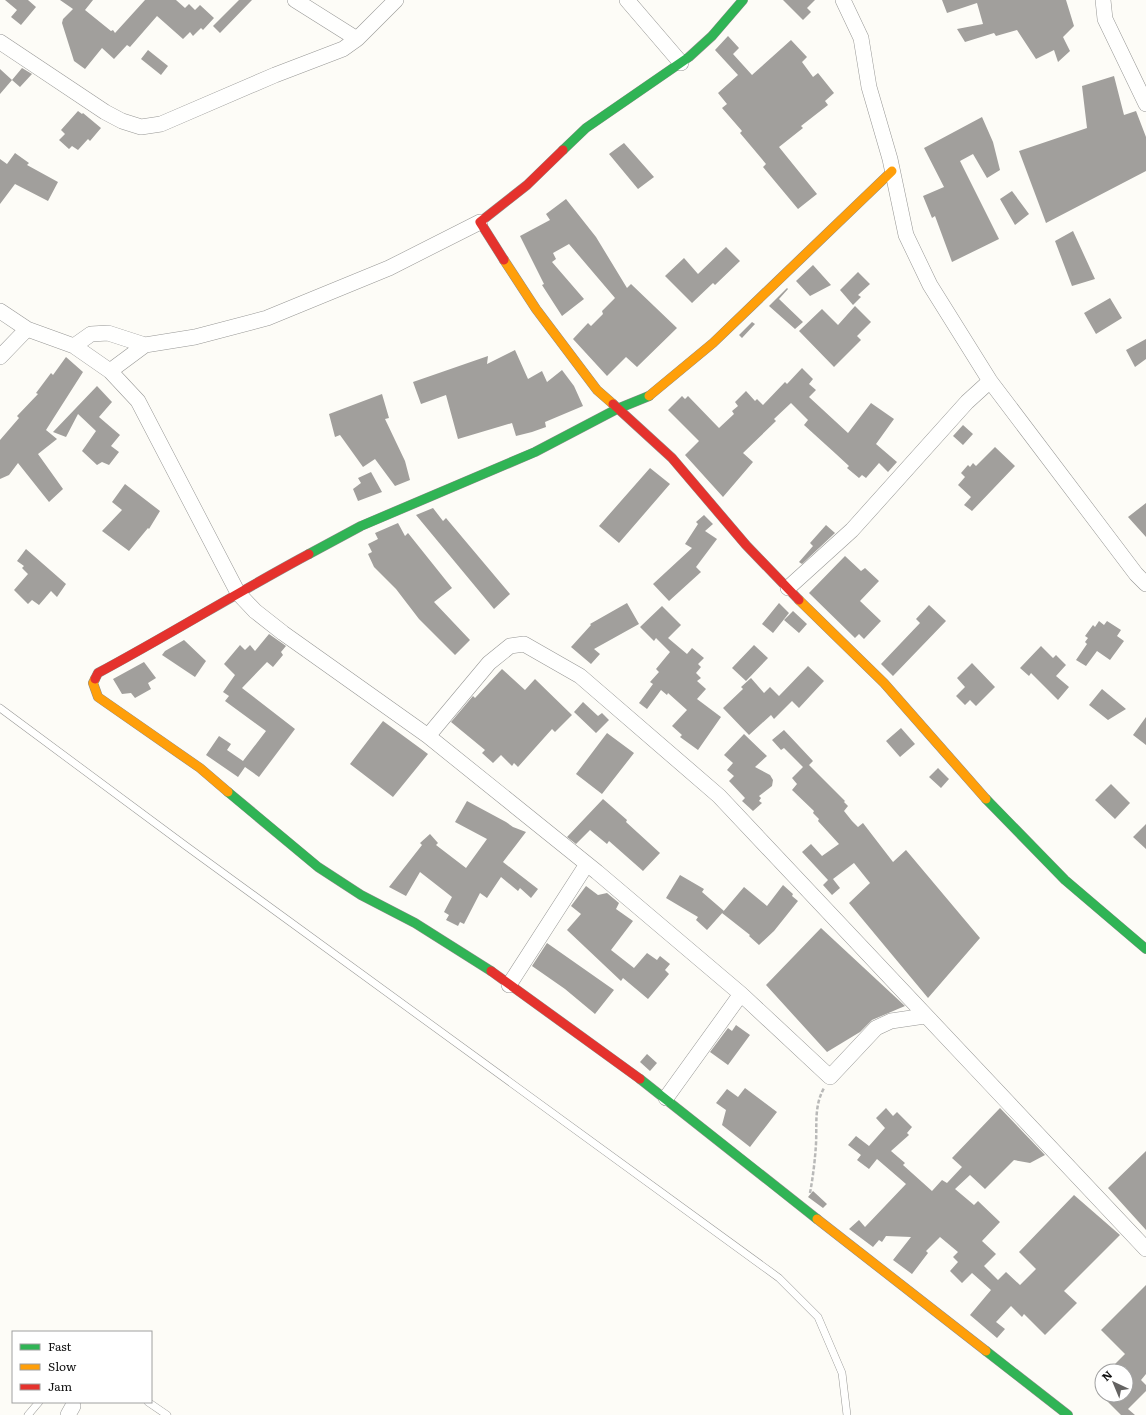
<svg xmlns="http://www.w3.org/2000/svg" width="1146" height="1415" font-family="Literata,serif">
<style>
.building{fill:#a19f9c}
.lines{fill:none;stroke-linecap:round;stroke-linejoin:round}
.lane-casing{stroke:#979795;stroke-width:8}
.street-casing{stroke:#979795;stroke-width:16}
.fast-casing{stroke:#8e8d8b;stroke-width:10}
.slow-casing{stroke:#8e8d8b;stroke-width:10}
.jam-casing{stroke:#8e8d8b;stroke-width:10}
.path{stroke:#b9b9b8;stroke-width:2.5;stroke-dasharray:4 2;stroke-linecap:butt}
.lane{stroke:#fffffe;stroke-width:7}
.street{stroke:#fffffe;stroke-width:15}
.fast{stroke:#30b455;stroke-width:9}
.slow{stroke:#ff9f0a;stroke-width:9}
.jam{stroke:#e5322d;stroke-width:9}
</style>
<rect width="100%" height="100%" fill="#fdfcf7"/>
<!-- building -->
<path class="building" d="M5,0H28L36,7L21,25L11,17L17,10Z
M60,0H93L85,10L111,31L113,30L115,33L145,0H176L185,8L189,4L195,10L200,5L214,18L203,30L201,28L193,36L190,32L183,39L157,16L130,47L127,45L114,59L102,48L85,69L74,61L62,23L63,19L73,9Z
M239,0H252L220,33L213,26Z
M783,0H815L807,8L811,12L803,20Z
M942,0H1066L1074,26L1063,37L1070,51L1058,62L1054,50L1036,59L1017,30L996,36L994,33L965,42L957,29L983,24L977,3L947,13Z
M728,36L739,48L733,54L752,75L791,40L807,57L802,62L813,77L818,73L834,93L825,101L828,105L801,126L803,128L779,147L817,194L798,209L763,167L766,164L740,133L742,131L722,108L727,104L718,93L738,75L715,50Z
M148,50L168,66L161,75L141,59Z
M22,68L32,74L20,87L12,80Z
M0,69L12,80L0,94Z
M1114,76L1124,115L1136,111L1146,137V171L1046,223L1019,151L1087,128L1082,86Z
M78,111L82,114L83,113L101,128L90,141L88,139L78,150L72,146L69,149L59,140L65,134L61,130Z
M982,117L993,142L1000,170L987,178L973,154L960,161L999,239L952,262L935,216L932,218L923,196L944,187L924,148Z
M624,143L654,177L638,189L609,154Z
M15,153L29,163L27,165L58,182L48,201L15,184L0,204V159L7,164Z
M1012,191L1029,214L1015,225L1000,199Z
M566,199L596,237L627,288L631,284L677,328L637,367L626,357L607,376L573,339L588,323L591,326L603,314L602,311L615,298L569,244L553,253L556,259L552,262L584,299L562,316L542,285L544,284L520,236L550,220L546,214Z
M1073,231L1095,279L1072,286L1055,241Z
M726,247L740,261L715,285L713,283L692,303L665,276L684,258L698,274Z
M813,265L831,285L810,296L796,281Z
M858,272L870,284L858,295L861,297L853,305L840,290Z
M787,288L788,289L779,299L803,322L795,329L769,306Z
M1110,298L1122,318L1096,334L1084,313Z
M855,306L871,322L857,336L861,340L834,367L799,331L822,309L838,325Z
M752,322L755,324L742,338L739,335Z
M1146,339V359L1135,367L1126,350Z
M515,350L528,379L542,371L547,382L562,370L574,386L583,406L545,422L546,427L532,432L516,436L512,423L458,439L446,395L421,404L413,382L488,356L487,364Z
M66,357L83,372L46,430L57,439L38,454L63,489L49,502L18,463L9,475L0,479V440L19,418L17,416L38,394L36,393L51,373L53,375Z
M802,368L813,379L809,384L816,390L809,397L848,433L871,403L894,419L876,444L897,462L888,472L879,463L866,478L862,475L859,478L847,468L849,466L836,454L804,425L808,420L791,403L774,419L776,421L743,453L753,462L723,497L685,455L699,441L668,410L682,396L685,399L688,396L719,428L734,414L732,411L738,406L735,402L746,391L755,401L757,399L763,405L785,382L787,384Z
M97,386L112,402L99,417L120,435L111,446L119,452L109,465L102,462L97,465L82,451L96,431L78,414L66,437L53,432Z
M382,394L389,418L385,419L405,461L410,480L395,486L375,459L363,467L340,435L335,437L329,414Z
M963,425L973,434L963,445L953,436Z
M995,447L1015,466L972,511L964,505L971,497L958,485L965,477L961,473L968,465L970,467L973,463L976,466Z
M650,468L670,484L619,543L599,526Z
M371,472L382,492L358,501L353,489L361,483L358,478Z
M125,484L160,511L149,529L148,528L129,551L102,531L122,510L112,502Z
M1146,503V537L1128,517Z
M433,508L443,521L446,518L510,594L494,609L416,515Z
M704,515L713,524L705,531L717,539L696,567L701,572L669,601L653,584L692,548L685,544L698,524L696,522Z
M398,523L405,536L408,533L452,588L434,602L470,640L455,655L419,619L396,589L374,567L368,554L372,552L368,544L378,539L375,533Z
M826,525L835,533L802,564L799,562L813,546L810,543Z
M26,549L66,584L57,597L51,591L39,605L32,600L28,604L14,590L28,574L22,568L24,566L17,561Z
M845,556L861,571L865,568L879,581L860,601L881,621L864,639L859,634L855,638L809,593Z
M627,603L639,624L594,649L600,654L591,664L571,647L591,625L590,624Z
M779,603L789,613L773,633L762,624Z
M929,605L946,621L893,676L881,664L920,623L916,619Z
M662,606L681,625L668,638L687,654L692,648L704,658L698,664L701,667L696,673L701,678L697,681L706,689L697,699L721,717L698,750L680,737L682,735L672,726L687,710L668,693L667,695L661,690L647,709L639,703L653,684L650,682L659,672L656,669L670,652L656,638L654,641L640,627Z
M793,611L807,624L799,633L784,620Z
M1099,621L1104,625L1107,621L1121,630L1117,636L1124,641L1110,660L1097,651L1086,666L1076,660L1087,644L1085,642L1088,638L1085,636L1093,625L1095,627Z
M269,634L286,646L281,652L283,655L273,667L267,662L242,688L295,729L259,777L245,767L238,777L206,755L219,736L231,744L227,750L243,761L266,731L225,701L229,696L223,692L235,675L224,664L240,645L245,650L250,645L255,651Z
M184,640L206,661L195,677L162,655L165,651Z
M754,645L768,658L746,681L732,668Z
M1041,646L1053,658L1056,655L1066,665L1056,676L1069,687L1058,700L1031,673L1029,676L1020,668Z
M144,662L156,678L148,683L151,689L135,698L131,693L122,694L113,679Z
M972,663L995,687L976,706L970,700L965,705L956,696L965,687L957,678Z
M808,666L824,681L799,708L792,701L774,719L771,715L749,735L723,708L743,689L741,687L751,678L764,693L770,687L779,696Z
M502,669L525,690L535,679L572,715L555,732L552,729L518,767L514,763L512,766L501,755L493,763L482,753L485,750L451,722L473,696L475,698Z
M1102,689L1126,709L1108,720L1089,705Z
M583,702L598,716L602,713L609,720L596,733L574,712Z
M1146,717V745L1133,735Z
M383,721L428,754L393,797L350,764Z
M901,728L915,744L900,757L886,741Z
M784,730L813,761L809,765L845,801L844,802L848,806L844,811L852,821L858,827L863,823L893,862L906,850L980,938L928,998L849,903L870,883L854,863L833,879L840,888L832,895L823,885L828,880L802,852L811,844L822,856L839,844L818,821L819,819L813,813L814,811L792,790L797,784L792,778L803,767L784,748L781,750L772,740Z
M607,733L634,753L602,794L576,774Z
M744,734L767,756L755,767L770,775L773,780L772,786L759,796L761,798L759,801L762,803L753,811L742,801L745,798L729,781L734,776L727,770L733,763L724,755Z
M938,768L949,779L941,788L929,777Z
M1111,784L1130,803L1115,819L1095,800Z
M603,799L627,820L626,822L660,853L643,871L609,841L607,844L590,830L576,844L567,837Z
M467,801L506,822L513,827L526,832L503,862L538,889L531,898L520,888L518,891L501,877L487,898L480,893L464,924L460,922L458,926L446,920L449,915L444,912L452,897L420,872L406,896L389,887L422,845L420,843L430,834L438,843L436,845L466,868L487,839L455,822Z
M1146,824V849L1133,837Z
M680,875L704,889L702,892L724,911L707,930L696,920L698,917L666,898Z
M783,885L793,894L792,896L798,901L774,931L759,945L749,936L750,935L722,913L744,887L767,906Z
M586,886L598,895L607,893L619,903L616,909L633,921L611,950L634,968L647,953L657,960L660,956L670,964L665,970L669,974L648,999L623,978L621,981L567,930L581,914L571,906Z
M821,928L905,1006L872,1020L860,1032L827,1052L766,985Z
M547,943L614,990L595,1014L565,989L532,966Z
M736,1025L750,1035L728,1065L710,1052L728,1028L732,1031Z
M647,1054L657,1063L650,1071L640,1062Z
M745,1088L777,1112L750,1147L722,1125L726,1110L716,1103L727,1089L738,1097Z
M886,1108L893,1116L897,1112L912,1127L907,1133L909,1135L891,1151L905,1163L903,1165L932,1191L942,1180L947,1183L962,1167L952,1158L1000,1108L1045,1155L1030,1163L1014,1160L985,1189L970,1175L955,1189L974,1205L978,1201L1000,1222L982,1241L996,1254L984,1266L998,1280L1006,1272L1020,1285L1036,1269L1019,1252L1074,1195L1120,1235L1064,1291L1077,1303L1045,1335L1024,1314L1022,1317L1011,1306L996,1322L1005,1329L997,1338L970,1315L991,1290L972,1273L962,1283L950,1271L958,1262L953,1257L958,1252L940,1237L926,1251L928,1253L912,1274L893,1260L911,1237L886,1236L882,1242L879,1240L873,1247L849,1229L859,1220L865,1227L906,1184L877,1159L869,1169L857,1160L861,1155L848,1145L856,1136L869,1146L885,1128L876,1118Z
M1146,1151V1230L1108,1188Z
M813,1191L827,1204L823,1208L808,1197Z
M1146,1285V1374L1141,1380L1146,1385V1391L1128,1409L1135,1415H1121L1101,1395H1126V1371H1108L1125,1354L1101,1330Z"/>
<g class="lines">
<!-- lane casing -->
<g class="lane-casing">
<path id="lane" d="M0,708L186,846L779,1278L818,1317L842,1373L847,1415
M148,1402L167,1415
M28,1415L39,1402"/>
</g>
<!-- street casing -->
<g class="street-casing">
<path id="street" d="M295,0L357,39L396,0
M627,0L681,63
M843,0L861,38L869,87L890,159L906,235L930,285L990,381L1136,574L1146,584
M1103,0L1105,19L1146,104
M0,42L105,112L122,121L141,127L161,124L275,75L343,49L357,39
M0,311L27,329L74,346L110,371L138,401L238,593L255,611L283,633L428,736L597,872L741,994L830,1077L876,1028L891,1021L925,1016
M74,346L91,334L108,333L145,345
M0,357L27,329
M110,371L145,345L195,337L267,318L389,268L480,222
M788,588L852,530L967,402L990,381
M428,736L489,663L510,646L524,644L580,676L719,796L1146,1249
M509,985L587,864
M666,1098L741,994
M68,1415L73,1406"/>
</g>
<!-- fast casing -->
<g class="fast-casing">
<path id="fast" d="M563,150L586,128L689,57L712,36L743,0
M309,554L361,526L535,452L617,409L649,396
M228,792L318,867L361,895L415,923L491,971
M986,799L1065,880L1146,949
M640,1079L817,1219
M986,1351L1068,1415"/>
</g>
<!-- slow casing -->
<g class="slow-casing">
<path id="slow" d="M504,260L536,309L597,390L613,404
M649,396L713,343L892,171
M799,600L884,683L986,799
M95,679L93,683L98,697L200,768L228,792
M817,1219L986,1351"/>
</g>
<!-- jam casing -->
<g class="jam-casing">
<path id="jam" d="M504,260L480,222L527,185L563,150
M613,404L672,458L746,545L799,600
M95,679L98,673C169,635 238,592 309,554
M491,971L640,1079"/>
</g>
<!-- path -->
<path class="path" d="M810,1193C813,1177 815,1160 816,1144C817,1124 814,1106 824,1088"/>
<!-- lane -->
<use href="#lane" class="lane"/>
<!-- street -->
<use href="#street" class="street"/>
<!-- fast -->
<use href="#fast" class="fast"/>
<!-- slow -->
<use href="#slow" class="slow"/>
<!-- jam -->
<use href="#jam" class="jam"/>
</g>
<!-- legend -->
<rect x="12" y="1331" width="140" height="72" fill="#ffffff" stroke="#a0a0a0"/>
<rect x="20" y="1344" width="20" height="6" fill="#30b455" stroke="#a0a0a0"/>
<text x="48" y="1351" font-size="12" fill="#111111">Fast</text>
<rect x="20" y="1364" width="20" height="6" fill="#ff9f0a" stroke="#a0a0a0"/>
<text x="48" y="1371" font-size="12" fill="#111111">Slow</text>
<rect x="20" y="1384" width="20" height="6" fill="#e5322d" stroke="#a0a0a0"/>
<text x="48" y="1391" font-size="12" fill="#111111">Jam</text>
<!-- north arrow -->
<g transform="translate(1114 1383) rotate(316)"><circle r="19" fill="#ffffff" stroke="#a0a0a0"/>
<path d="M0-3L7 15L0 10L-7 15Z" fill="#646362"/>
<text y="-6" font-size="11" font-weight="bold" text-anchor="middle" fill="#111111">N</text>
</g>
</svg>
